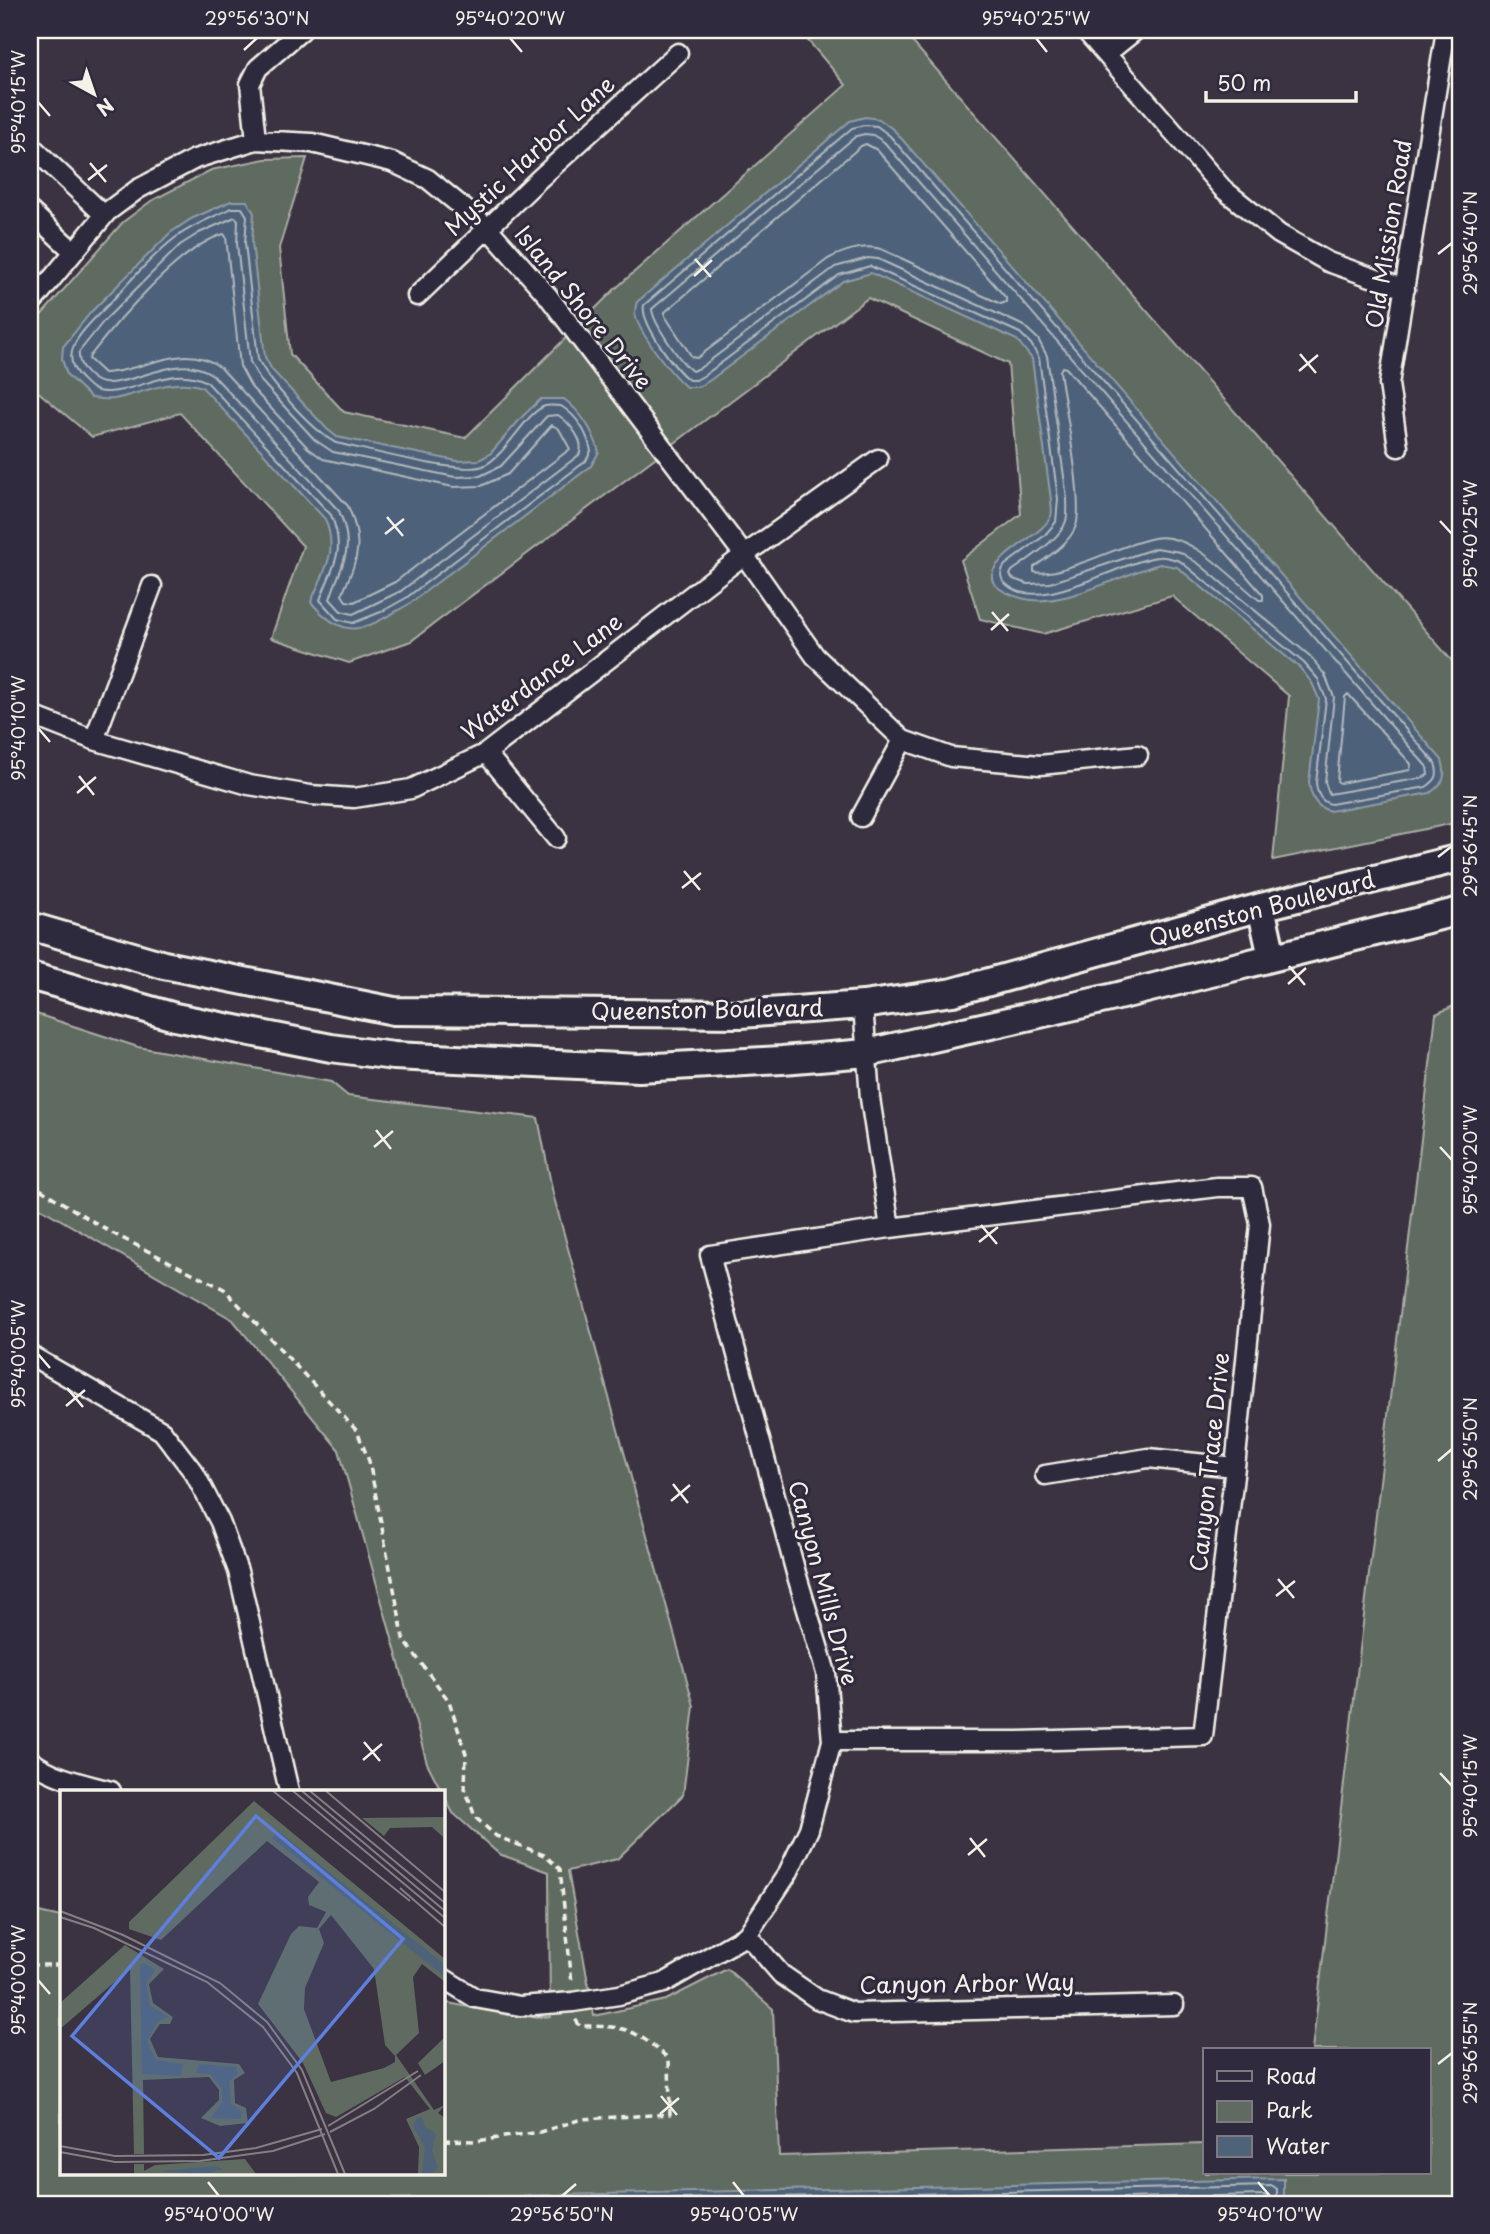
<svg xmlns="http://www.w3.org/2000/svg" width="1490" height="2234" font-family="'Playpen Sans',sans-serif">
<style>
.green{fill:#5f6b60;stroke:#aaaea4;stroke-width:2}
.water{fill:#4e627a;stroke:#909ba6;stroke-width:2}
.lines{fill:none;stroke-linecap:round;stroke-linejoin:round}
.shore{stroke:#b2b8bc;stroke-width:2}
.street-casing{stroke:#f4f1e8;stroke-width:23}
.secondary-casing{stroke:#f4f1e8;stroke-width:32}
.path{stroke:#f4f1e8;stroke-width:3.5;stroke-dasharray:7 5;stroke-linecap:butt}
.street{stroke:#2f2a3d;stroke-width:18}
.secondary{stroke:#2f2a3d;stroke-width:26}
.ticks{fill:none;stroke:#f4f1e8;stroke-width:2.5}
.labels{text-anchor:middle;stroke-width:6;stroke-linejoin:round;paint-order:stroke}
.street-label{font-size:23px;fill:#f4f1e8;stroke:#2f2a3d}
.inset-road{fill:none;stroke:#857f84;stroke-width:2}
.view{fill:#5e7fdd;fill-opacity:0.15;stroke:#5e7fdd;stroke-width:3.5}
.inset-edge{fill:none;stroke:#f4f1e8;stroke-width:3.5}
.neatline{fill:none;stroke:#f4f1e8;stroke-width:2.5}
.ticks-label{font-size:18px;text-anchor:middle;fill:#f4f1e8}
</style>
<rect width="100%" height="100%" fill="#3b3342"/>
<filter id="ink" filterUnits="userSpaceOnUse"><feTurbulence type="fractalNoise" baseFrequency=".0143" numOctaves="2"/><feDisplacementMap in="SourceGraphic" scale="14" xChannelSelector="R" yChannelSelector="G"/><feConvolveMatrix kernelMatrix="1 2 1 2 8 2 1 2 1" color-interpolation-filters="sRGB"/></filter>
<g filter="url(#ink)">
<!-- green -->
<path class="green" d="M799,30H902L1460,670V822L1273,860L1289,696L1172,596L1043,634L980,619L961,560L1021,514L1008,364L868,298L411,641L349,663L271,638L303,546L180,413L92,437L30,385V328L123,222L151,201L211,170L265,159L307,158L279,248L290,354L344,412L465,438L615,289L846,85Z
M1460,1003V2204H30V1910L61,1917V2173H443V2002L515,2016L550,2017L549,1872L499,1854L453,1813L427,1763L339,1450L233,1320L30,1202V1012L138,1047L331,1082L348,1096L538,1118L553,1194L694,1706L683,1795L617,1859L568,1871L594,2016L666,2000L727,1969L773,2009L779,2156L1205,2144V2173H1429V2050H1312L1436,1014Z"/>
<!-- water -->
<path class="water" d="M865,117L879,119L894,130L1442,760C1447,777 1444,783 1430,793L1330,811C1315,807 1311,797 1309,782L1319,699L1312,683L1300,668L1177,567L1160,564C1121,574 1060,610 1021,598C944,575 1043,540 1051,516C1053,512 1051,505 1051,500L1032,359L1017,340L871,273L843,281L709,381L698,387H686C672,375 637,331 635,313C635,312 636,303 637,302L850,121Z
M231,201H247L254,213L252,242L265,357L272,370L327,429L337,437L457,461L479,460L490,454L523,416L541,399H564C582,413 593,430 599,452L591,466L409,604C367,628 347,645 311,602C324,570 339,553 325,519L202,387C172,377 144,393 114,399C107,400 99,399 91,398L67,375L62,359L63,347L91,312L170,233L191,219Z
M1284,2179V2204H142Z"/>
<g class="lines">
<!-- shore -->
<path class="shore" d="M865,125L877,126L890,136L1435,763C1439,775 1437,780 1426,787L1331,804C1320,802 1317,793 1316,783L1326,699L1318,679L1304,663L1180,561C1173,559 1165,556 1158,557C1122,560 1039,616 1006,584C999,578 1000,572 1005,565L1044,536L1056,522L1058,499L1039,358L1031,344L1020,333L870,266L839,275L705,375L696,380H689C675,370 640,322 644,305L852,128Z
M865,134L873,135L884,142L1427,767L1428,775L1422,778L1329,794L1325,782L1334,697L1325,675L1310,656L1199,564L1180,552L1156,548L1050,583L1028,584L1013,579L1010,575L1012,571C1027,560 1061,539 1066,521C1068,514 1067,505 1067,498L1047,356L1038,339L1024,326L878,259L868,258L835,267L700,368L692,371C681,363 653,323 652,309L856,136Z
M866,144L877,150L1006,298V302L1001,304L881,249C864,244 843,251 828,259L697,358L692,357L665,316V312L861,146Z
M232,208H242L247,216L245,243L258,359C270,383 313,431 336,443C365,449 461,475 483,466C507,455 525,413 545,406C549,405 557,406 561,406C577,416 587,433 591,451L586,461L406,598L381,612L353,623L337,619L320,600C332,566 347,553 331,515L207,382C174,364 142,390 109,392C95,393 91,388 82,379C54,353 87,326 107,306C128,284 151,256 175,238C192,225 213,217 232,208Z
M235,217L238,220L237,244L250,362L260,380L315,440L333,452L455,477L480,476L501,466L547,416L558,415C569,422 586,442 579,455L401,591L353,614L341,611L330,599C342,562 356,550 339,511L213,375C181,352 143,381 109,383C94,385 77,367 79,352L103,322L180,245L199,233Z
M224,234L226,237L240,366L252,388L308,448L323,459L453,487L481,486L508,474L552,425L559,429L570,449L395,582L354,602L346,601L342,595C357,559 365,545 348,506L221,368C184,339 143,372 104,373L89,359L90,356C118,320 181,246 224,234Z
M1062,367L1066,368L1263,595V600H1259C1232,578 1190,531 1154,538C1129,543 1105,555 1081,563C1066,568 1050,575 1034,572V567C1049,556 1069,544 1076,526C1084,502 1064,401 1060,371Z
M1348,694L1411,764L1410,770L1340,783L1337,781L1345,697Z
M458,2204L1273,2186L1277,2189V2204
M854,2204L1264,2195L1268,2197V2204"/>
<!-- street casing -->
<g class="street-casing">
<path id="street" d="M1085,30L1223,189L1279,234L1328,262L1405,289
M1106,54L1136,30
M256,140L250,84L258,68L302,30
M30,145L104,215
M30,211L73,251
M417,296L538,180L678,53
M30,305L107,212L138,189L195,159L256,140L312,143L392,162L428,179L487,227L548,296L744,555L815,656L903,740L951,757L1040,765L1138,755
M1398,447L1389,384L1446,30
M30,715L94,740L249,785L310,795L354,798L411,789L486,753L744,555L878,459
M94,740L152,586
M486,753L556,838
M861,817L903,740
M863,1005L870,1098L890,1228
M30,1355L162,1431L195,1474L220,1522L238,1571L289,1791
M1045,1475L1148,1458L1235,1467
M30,1760C53,1778 84,1784 111,1791
M747,1935L781,1974L817,1999L854,2013L1174,2005
M443,1978L475,1998L520,2006L573,2002L619,1995L664,1983L747,1935L788,1873L809,1829L832,1741L826,1673L796,1573L710,1255L890,1228L1217,1187H1252L1260,1224L1235,1467L1203,1736L1019,1741H832"/>
</g>
<!-- secondary casing -->
<g class="secondary-casing">
<path id="secondary" d="M1261,907L1272,957
M30,926L164,965L394,1011L741,1014L863,1005L953,992L1261,907L1460,858
M30,976L175,1017L331,1048L394,1056L639,1068L782,1060L867,1053L1110,998L1460,911"/>
</g>
<!-- path -->
<path class="path" d="M30,1183L110,1232L224,1289L357,1431L369,1461L404,1640L449,1701L466,1754L465,1788L475,1817L496,1836L544,1855L560,1869L572,1983
M30,1965H61
M443,2140L476,2141L540,2132L582,2119L670,2114L669,2059C633,2028 627,2026 580,2026L575,2019"/>
<!-- street -->
<use href="#street" class="street"/>
<!-- secondary -->
<use href="#secondary" class="secondary"/>
</g>
</g>
<!-- ticks -->
<path class="ticks" d="M510,38L522,52M1036,38L1047,52M244,50L257,38M38,102L50,116M90,163L106,182M88,180L107,165M1438,254L1452,243M695,259L711,277M694,276L712,260M1300,354L1316,373M1299,371L1318,355M387,517L403,536M1440,521L1452,534M385,534L404,519M992,612L1008,631M991,630L1009,614M38,728L50,742M79,776L94,795M77,793L96,777M1438,857L1452,846M684,871L700,890M682,888L701,873M1289,966L1305,985M1288,984L1306,968M376,1130L391,1149M374,1147L393,1131M1440,1147L1452,1160M981,1225L997,1244M979,1242L998,1227M38,1354L50,1368M67,1388L83,1407M66,1406L85,1390M1438,1461L1452,1449M673,1484L688,1503M671,1501L690,1485M1278,1579L1294,1598M1276,1596L1295,1581M364,1742L380,1761M363,1760L382,1744M1440,1773L1452,1786M970,1838L985,1857M968,1855L987,1839M38,1980L50,1994M1438,2064L1452,2053M661,2096L677,2115M660,2114L679,2098M208,2182L219,2196M733,2182L744,2196M1258,2182L1270,2196M562,2196L576,2184"/>
<g class="labels">
<!-- street labels -->
<g class="street-label">
<text transform="translate(530 156) rotate(-43)" y="8">Mystic Harbor Lane</text>
<text transform="translate(1389 234) rotate(-81)" y="8">Old Mission Road</text>
<text transform="translate(583 308) rotate(51)" y="8">Island Shore Drive</text>
<text transform="translate(542 677) rotate(-37)" y="8">Waterdance Lane</text>
<text transform="translate(1262 909) rotate(-15)" y="8">Queenston Boulevard</text>
<text transform="translate(707 1010) rotate(-1)" y="8">Queenston Boulevard</text>
<text transform="translate(1210 1462) rotate(-84)" y="8">Canyon Trace Drive</text>
<text transform="translate(823 1583) rotate(75)" y="8">Canyon Mills Drive</text>
<text transform="translate(967 1984) rotate(-1)" y="8">Canyon Arbor Way</text>
</g>
</g>
<!-- overview -->
<g transform="translate(60 1790)">
<rect width="385" height="385" fill="#3b3342"/>
<path d="M194,11L385,169V192L362,174L353,187L359,243L336,265L374,320L385,315L378,323L385,328V384H358L359,357L346,329L370,319L345,287L276,327L266,323L243,273L198,214L231,144L239,136L257,138L266,122L249,115L248,107L259,92L207,51L101,150L69,139V132ZM271,125L314,179L325,255L335,266V272L324,278L271,292L244,219L245,198L264,153L259,139ZM385,27L383,47L372,37L330,38L324,46L302,28ZM65,155L104,179L89,194L93,213L113,227L110,234H100L90,249L98,267L179,274L185,283L174,290L175,313L186,318L188,333L160,336L141,328L159,310V300L149,287L83,290L84,364H74L70,179L0,239V213ZM385,247V271L365,285L358,273ZM185,369L196,384H74V374H84V381L95,375Z" fill="#5f6b60" fill-rule="evenodd"/>
<path d="M218,41L385,175V187L212,48ZM84,173L95,180L86,193L90,216L109,227L98,231L87,251L96,270L123,274L121,286L82,284L80,175ZM139,274L176,277L178,284L169,291L171,314L182,322L181,329L151,328L162,312V299L150,284L136,283ZM357,327H362L365,337L376,344L372,361L378,377L371,384H362L365,358L353,336ZM156,376L163,379L145,384L99,381Z" fill="#4e627a"/>
<path class="inset-road" d="M213,1L350,111M233,1L385,128M242,1L385,121M250,1L385,113M266,1L385,102M340,98L385,137M0,121L63,145L160,193L207,232L242,280L285,384M0,127L34,138L147,192L203,237L237,283L278,384M268,336L358,281M270,342L314,319L361,285M0,356L55,366L143,365L196,358L262,339M0,362L55,372L140,371L213,361L265,344"/>
<path class="view" d="M196,26L343,149L159,368L12,246Z"/>
<rect width="385" height="385" class="inset-edge"/>
</g>
<!-- margin -->
<rect width="1490" height="2234" fill="none" stroke="#2f2a3d" stroke-width="77"/>
<!-- legend -->
<rect x="1203" y="2048" width="228" height="126" fill="#2f2a3d" stroke="#7e7a81" stroke-width="2"/>
<rect x="1217" y="2071" width="35" height="10" fill="#2f2a3d" stroke="#7e7a81" stroke-width="2"/>
<text x="1266" y="2084" font-size="21" fill="#f4f1e8">Road</text>
<rect x="1217" y="2101" width="35" height="21" fill="#5f6b60" stroke="#7e7a81" stroke-width="2"/>
<text x="1266" y="2118" font-size="21" fill="#f4f1e8">Park</text>
<rect x="1217" y="2136" width="35" height="21" fill="#4e627a" stroke="#7e7a81" stroke-width="2"/>
<text x="1266" y="2154" font-size="21" fill="#f4f1e8">Water</text>
<!-- north arrow -->
<g transform="translate(94 94) rotate(140)" stroke="#2f2a3d" stroke-width="5" paint-order="stroke">
<path d="M0-5L12 26L0 18L-12 26Z" fill="#f4f1e8"/>
<text y="-10" font-size="19" font-weight="bold" text-anchor="middle" fill="#f4f1e8">N</text>
</g>
<!-- scale -->
<path d="M1206 91v10h150v-10" fill="none" stroke="#f4f1e8" stroke-width="3.5"/>
<text x="1217" y="91" font-size="21" fill="#f4f1e8" stroke="#2f2a3d" stroke-width="5" paint-order="stroke">50 m</text>
<rect x="38" y="38" width="1414" height="2158" class="neatline"/>
<g class="ticks-label">
<text x="257" y="25">29°56'30"N</text>
<text x="510" y="25">95°40'20"W</text>
<text x="1036" y="25">95°40'25"W</text>
<text transform="translate(19 102) rotate(-90)" y="6">95°40'15"W</text>
<text transform="translate(1471 243) rotate(-90)" y="6">29°56'40"N</text>
<text transform="translate(1471 534) rotate(-90)" y="6">95°40'25"W</text>
<text transform="translate(19 728) rotate(-90)" y="6">95°40'10"W</text>
<text transform="translate(1471 846) rotate(-90)" y="6">29°56'45"N</text>
<text transform="translate(1471 1160) rotate(-90)" y="6">95°40'20"W</text>
<text transform="translate(19 1354) rotate(-90)" y="6">95°40'05"W</text>
<text transform="translate(1471 1449) rotate(-90)" y="6">29°56'50"N</text>
<text transform="translate(1471 1786) rotate(-90)" y="6">95°40'15"W</text>
<text transform="translate(19 1980) rotate(-90)" y="6">95°40'00"W</text>
<text transform="translate(1471 2053) rotate(-90)" y="6">29°56'55"N</text>
<text x="219" y="2221">95°40'00"W</text>
<text x="562" y="2221">29°56'50"N</text>
<text x="744" y="2221">95°40'05"W</text>
<text x="1270" y="2221">95°40'10"W</text>
</g>
</svg>
